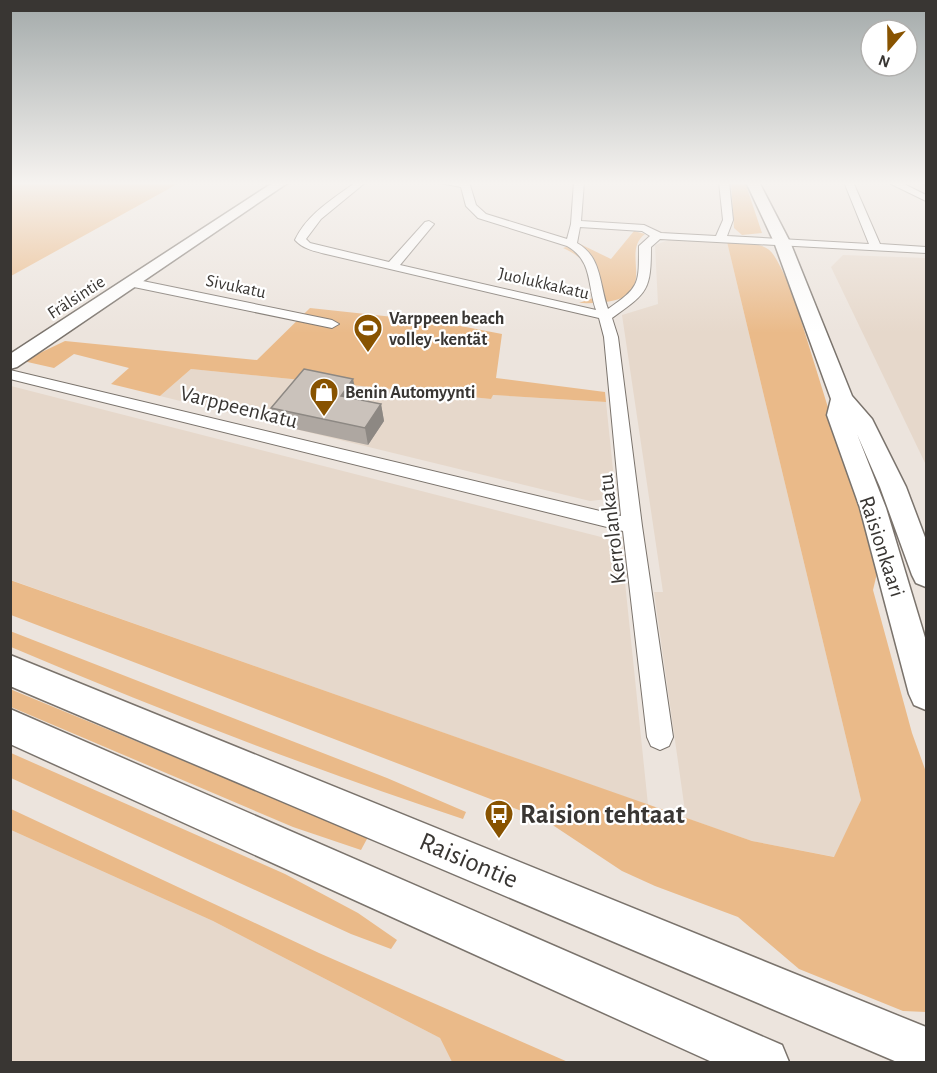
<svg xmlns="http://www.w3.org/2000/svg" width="937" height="1073" font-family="'Alegreya Sans',sans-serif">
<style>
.built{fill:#e6d8cb}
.green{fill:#eaba89}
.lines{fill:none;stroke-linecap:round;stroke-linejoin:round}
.street-casing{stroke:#7a736c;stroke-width:2}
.secondary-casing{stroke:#7a736c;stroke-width:3}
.street{fill:#fff;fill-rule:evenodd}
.secondary{fill:#fff;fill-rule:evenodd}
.rail{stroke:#8c8782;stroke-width:2}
.wall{fill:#aea7a1}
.shaded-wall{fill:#8d8883}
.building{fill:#cac2bb;stroke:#8d8883;stroke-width:1.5}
.labels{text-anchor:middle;stroke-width:4.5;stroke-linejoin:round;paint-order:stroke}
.far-street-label{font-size:18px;fill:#393633;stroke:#fff}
.far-poi-label{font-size:18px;font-weight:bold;fill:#393633;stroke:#fff;text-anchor:start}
.street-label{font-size:22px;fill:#393633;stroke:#fff}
.near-poi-label{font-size:27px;font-weight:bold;fill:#393633;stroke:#fff;text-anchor:start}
.near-street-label{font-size:27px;fill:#393633;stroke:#fff}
</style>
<rect width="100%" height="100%" fill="#ece4dd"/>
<!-- built -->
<path class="built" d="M671,239L727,242L861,800L835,857L752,841L686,818L654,592H663L622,315L658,304L655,245Z
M843,255L926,258V465L831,267Z
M191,369L491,399L492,395L606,402L615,489L607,499L590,501L160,396Z
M11,386L605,538L617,544L622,553L648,805L11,580Z
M11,830L213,921L440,1038L452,1062H11Z"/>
<!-- green -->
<path class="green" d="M11,182H181L11,276Z
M731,182H745L762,233L742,235L734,228Z
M634,231L645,234C616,255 672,306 579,303L593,298C591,269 590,261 563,248L578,243L611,259Z
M727,242C776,244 769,246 791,288L878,569L873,590L912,733L926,772V1012L903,1011L799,969L738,917L655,886L622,871L545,820L11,615L10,580L752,841L834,857L861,800Z
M310,308L440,322L502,334L496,378L605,392L606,402L493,395L491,399L191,369L160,396L111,384L129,368L74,354L54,368L23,361L65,341L257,360Z
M10,631L387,778L466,812L463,819C310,768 159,710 11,647Z
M10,689L368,837L361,850L293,827L11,707Z
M11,753L285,874L358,913L397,940L391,949L351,934L11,778Z
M11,809L319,953L568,1062H452L440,1038L213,921L11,830Z"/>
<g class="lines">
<!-- street casing -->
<g class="street-casing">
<path id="street" d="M356,182H366L321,219L306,239L310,243L389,262L425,222L429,221L434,224L400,265L596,310C587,284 593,261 567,246L478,218L466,206L461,187L435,182H469L476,205L486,214L567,239L571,224L574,182H584L581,221L644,225L661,233L716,236L723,220L719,182H729L733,220L727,236L869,244L844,182H853L880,244L926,247V253L660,239L651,247C651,291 647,293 612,318L618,337L642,526L673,737L669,746L660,750L651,746L647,737L623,531L10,379V370L621,516L604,337L599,318L326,254C314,251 303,249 295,240C307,214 333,199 356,182ZM580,227L642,231L650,236L639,246C639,284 640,287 608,309C599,284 602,257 577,243Z
M887,182H900L926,195V201Z
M133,279L332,320L339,324L332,328L129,286L127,283Z"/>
</g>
<!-- secondary casing -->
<g class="secondary-casing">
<path id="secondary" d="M274,182H289L17,367L10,369V354Z
M746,182H759L790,242L852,396L872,419L906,487L926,540V587L916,583L912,575L880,487L857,434L886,508L926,641V710L914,705L909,694L860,508L827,415L831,399L774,242Z
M10,655L926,1027V1062H897L10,686Z
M10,709L782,1045L789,1062H712L10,744Z"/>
</g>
<!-- street -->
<use href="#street" class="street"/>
<!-- secondary -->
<use href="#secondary" class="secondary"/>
<!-- rail -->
<path class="rail" d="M920,182L926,185"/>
</g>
<!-- wall -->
<path class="wall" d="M357,396L355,399L381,404L384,421L368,445L277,425L271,408Z"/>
<!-- shaded-wall -->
<path class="shaded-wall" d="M353,379L357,396L344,413L341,396Z
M381,404L384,421L368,445L365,428Z"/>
<!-- building -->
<path class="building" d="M304,369L353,379L341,396L381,404L365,428L271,408Z"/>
<!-- sky -->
<linearGradient id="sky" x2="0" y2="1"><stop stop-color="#a3aaaa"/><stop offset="0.55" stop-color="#f6f3f0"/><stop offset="1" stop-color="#f6f3f0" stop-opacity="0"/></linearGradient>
<rect width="937" height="333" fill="url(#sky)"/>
<!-- icons -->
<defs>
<g id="stadium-pin" transform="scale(1.5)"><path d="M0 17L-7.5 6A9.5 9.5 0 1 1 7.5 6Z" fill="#885300" stroke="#fff"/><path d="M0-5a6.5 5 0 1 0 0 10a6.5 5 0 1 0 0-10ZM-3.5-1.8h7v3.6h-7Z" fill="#fff"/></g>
<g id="shop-pin" transform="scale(1.5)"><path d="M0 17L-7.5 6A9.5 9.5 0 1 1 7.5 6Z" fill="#885300" stroke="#fff"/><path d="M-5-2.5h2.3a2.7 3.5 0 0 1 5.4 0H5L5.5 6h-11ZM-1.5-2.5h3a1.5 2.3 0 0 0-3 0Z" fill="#fff"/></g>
<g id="bus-pin" transform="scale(1.5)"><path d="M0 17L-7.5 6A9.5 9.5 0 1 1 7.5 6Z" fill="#885300" stroke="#fff"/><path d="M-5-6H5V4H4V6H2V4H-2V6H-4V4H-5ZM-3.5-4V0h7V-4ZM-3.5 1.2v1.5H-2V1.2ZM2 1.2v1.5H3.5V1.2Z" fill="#fff"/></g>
</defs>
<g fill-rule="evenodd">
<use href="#stadium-pin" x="368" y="328"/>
<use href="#shop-pin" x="324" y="392"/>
<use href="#bus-pin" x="499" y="814"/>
</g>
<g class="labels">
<!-- far-street labels -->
<g class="far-street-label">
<text transform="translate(544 283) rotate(13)" y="6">Juolukkakatu</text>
<text transform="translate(236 286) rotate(12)" y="6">Sivukatu</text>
<text transform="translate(76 297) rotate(-33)" y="6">Frälsintie</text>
</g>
<!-- far-poi labels -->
<g class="far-poi-label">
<text x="389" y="324">Varppeen beach<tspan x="389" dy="21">volley -kentät</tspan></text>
<text x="345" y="398">Benin Automyynti</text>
</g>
<!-- street labels -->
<g class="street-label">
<text transform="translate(239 406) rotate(14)" y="8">Varppeenkatu</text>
<text transform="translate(611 529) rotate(-97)" y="8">Kerrolankatu</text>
<text transform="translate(883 546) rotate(72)" y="8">Raisionkaari</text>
</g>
<!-- near-poi labels -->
<g class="near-poi-label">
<text x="520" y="823">Raision tehtaat</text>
</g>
<!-- near-street labels -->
<g class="near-street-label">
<text transform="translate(469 860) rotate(23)" y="9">Raisiontie</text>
</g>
</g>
<!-- border -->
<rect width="937" height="1073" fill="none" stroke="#393633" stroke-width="24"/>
<!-- north arrow -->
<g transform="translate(889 48) rotate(200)"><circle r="28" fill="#ffffff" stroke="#b0afad" stroke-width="1.5"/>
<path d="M0-4.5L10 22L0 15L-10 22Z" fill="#885300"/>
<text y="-9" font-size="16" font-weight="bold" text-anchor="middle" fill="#393633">N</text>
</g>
</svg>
